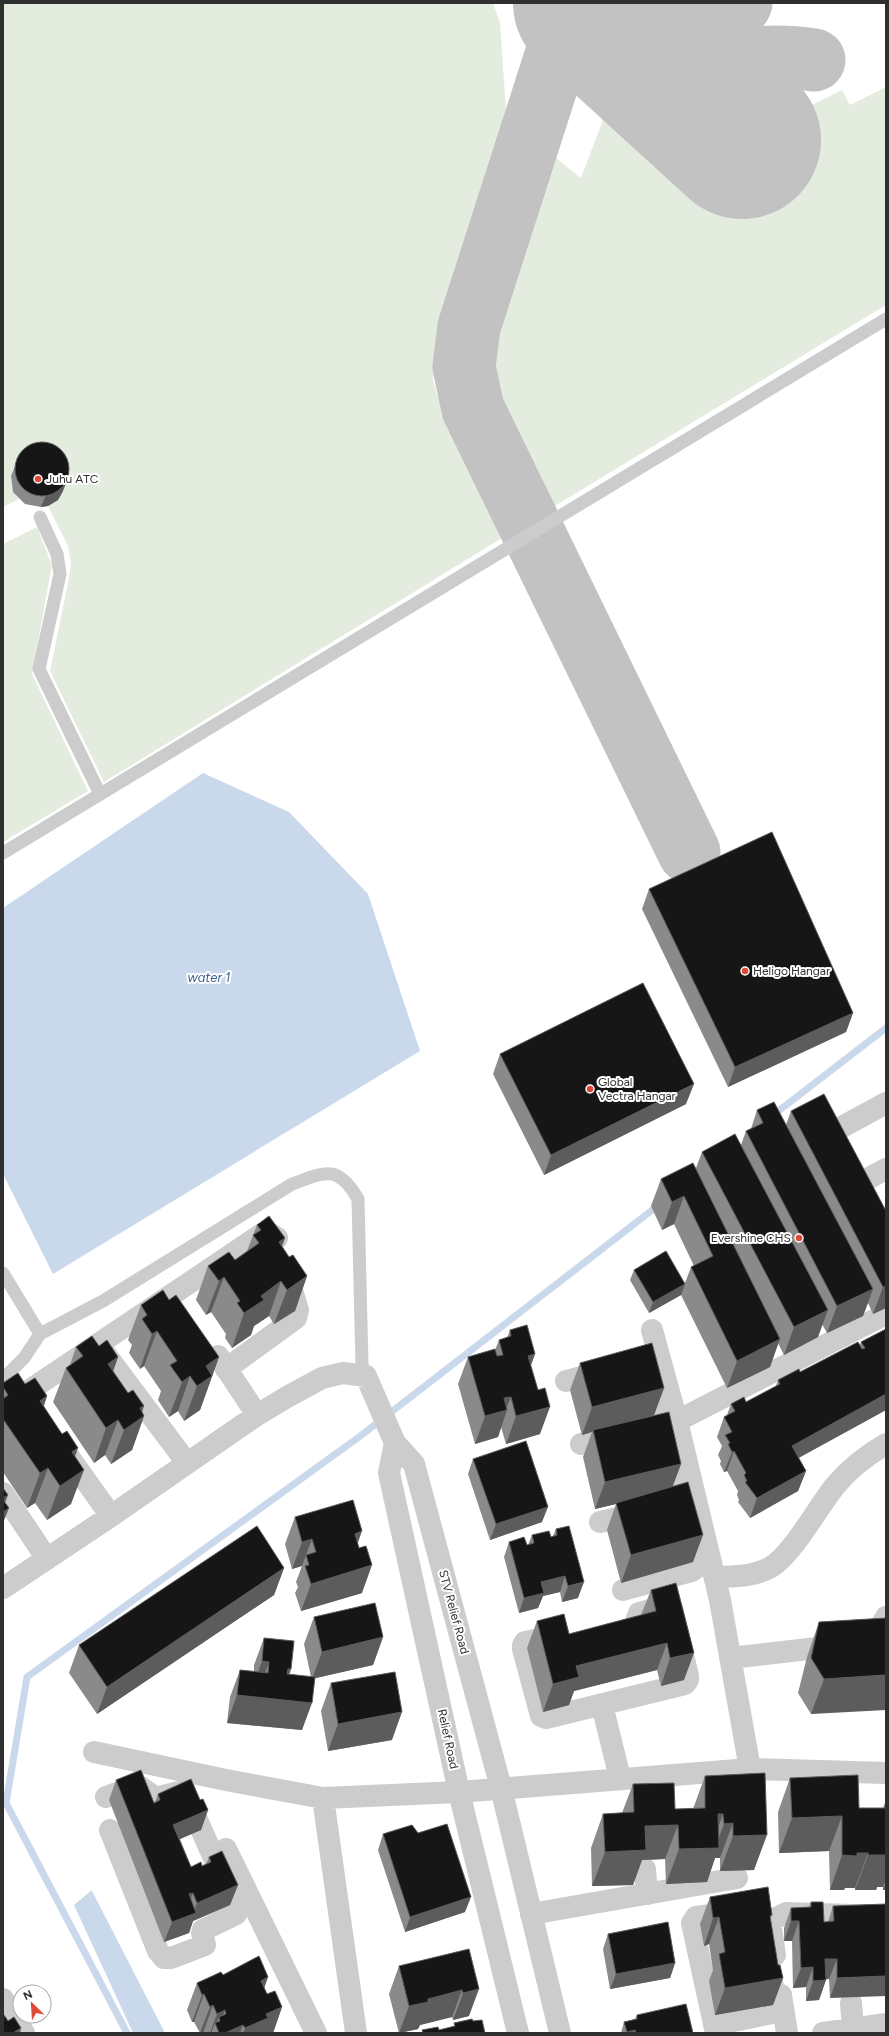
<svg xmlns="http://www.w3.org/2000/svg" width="889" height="2036" font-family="Figtree,sans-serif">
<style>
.green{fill:#e3ecde}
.water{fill:#cad8eb}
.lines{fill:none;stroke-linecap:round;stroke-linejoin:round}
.stream{stroke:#cad8eb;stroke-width:7}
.taxiway{stroke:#c2c2c2;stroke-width:63}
.runway{stroke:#c2c2c2;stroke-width:158}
.service{stroke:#ccc;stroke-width:13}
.minor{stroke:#ccc;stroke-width:22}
.tertiary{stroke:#ccc;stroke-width:22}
.wall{fill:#8a8a8a}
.shaded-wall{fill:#5c5c5c}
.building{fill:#161616;stroke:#5c5c5c}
.poi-dot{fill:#e14937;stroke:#fff;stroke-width:1.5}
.labels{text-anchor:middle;stroke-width:4;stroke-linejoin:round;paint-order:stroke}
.poi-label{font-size:12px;fill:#2f2f2f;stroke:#fff;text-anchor:start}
.street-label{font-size:12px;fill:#2f2f2f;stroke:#fff}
.water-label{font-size:13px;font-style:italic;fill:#3f6290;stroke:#fff}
</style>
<rect width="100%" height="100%" fill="#fff"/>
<!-- green -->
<path class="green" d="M3,3H493L500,23L507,124L437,345L433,380L438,398L507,535L104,782L50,671L68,583L71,563L68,546L48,506L18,461C9,474 9,486 19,499L3,507Z
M886,87V305L535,518L491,423L477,385L478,332L542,147L581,178L612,96L720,195L786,123L804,109L842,90L850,105Z
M37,527L52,565L32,674L88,791L3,842V544Z"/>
<!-- water -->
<path class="water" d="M203,773L289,812L368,894L420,1051L53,1274L3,1174V908Z
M92,1890V1891L165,2033H133L74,1905Z"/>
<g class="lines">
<!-- stream -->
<path class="stream" d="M772,1116L886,1028
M127,2033L6,1803L27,1677L359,1437L660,1204"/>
<!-- taxiway -->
<path class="taxiway" d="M573,3L469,327L464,367L473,409L689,852
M684,87C698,80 713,69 728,64C755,55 786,56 814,60
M684,87L741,3"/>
<!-- runway -->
<path class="runway" d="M592,3L742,140"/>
<!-- service -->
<path class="service" d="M40,517L57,554L60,574L39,669L100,794
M3,853L886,319
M3,1273L40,1334L103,1301L292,1184C325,1172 338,1164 358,1199L362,1365L366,1376
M3,1379L24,1358L40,1334"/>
<!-- minor -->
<path class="minor" d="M831,1133L886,1103
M858,1184L886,1169
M652,1330L677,1421L720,1600L750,1769
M98,1344L187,1463
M218,1356L257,1415
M226,1369L296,1318L298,1310L288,1277
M566,1381L603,1371
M3,1408L262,1234L267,1232L277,1238
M664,1424L677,1421L886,1314
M581,1444L616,1436
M64,1450L111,1516
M3,1493L47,1559
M600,1522L639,1513
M715,1577C734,1576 754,1577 771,1567C792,1555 818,1507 835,1486C849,1469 867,1455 886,1444
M3,1588L111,1516L257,1415L287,1397L322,1378L343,1373L366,1376L395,1443
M623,1590L692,1571L696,1568L648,1382
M664,1606L672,1608L688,1676V1680L685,1684L546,1718L541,1716L523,1649V1645L525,1642L555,1636L561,1653L565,1656L638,1637L641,1636L637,1618L639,1613Z
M730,1658L861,1643L875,1636L886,1617
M602,1705L620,1778
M94,1752L226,1780L323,1798L459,1792
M106,1797L136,1786H139L156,1798L179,1792L186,1795L236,1908V1914L203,1930L202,1933L205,1945L171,1958H164L158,1951L110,1830
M323,1798L356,2033
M226,1849L316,2033
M645,1869L647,1894
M531,1914L737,1878
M775,1955L771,1928L772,1920L786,1913L886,1916
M781,1995L787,2033
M3,1999L24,2033
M851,2003L853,2029
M714,2025L777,2012L770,1969
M716,2033L692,1923L696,1917L733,1912
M823,2033L886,2024"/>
<!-- tertiary -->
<path class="tertiary" d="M395,1443L414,1464L501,1788L560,2033
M395,1443L389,1473L459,1792L518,2033
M459,1792L750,1769L886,1773"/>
</g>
<!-- wall -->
<path class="wall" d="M15,466L63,491L58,500L48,506L41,507L25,504L13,492L11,476Z
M649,889L853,1013L846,1032L728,1087L642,909Z
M500,1054L686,1104L544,1175L493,1074Z
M757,1110L786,1125L791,1111L886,1211V1308L873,1314L868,1303L863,1316L827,1333L822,1324L818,1337L784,1355L778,1343L770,1367L727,1388L681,1295L649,1313L630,1280L634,1270L685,1283L691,1267L694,1266L674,1224L662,1230L651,1206L661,1179L696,1168L702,1152L741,1145L746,1131L751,1129Z
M257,1225L285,1238L282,1246L289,1257L307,1276L295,1311L274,1324L269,1316L254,1326L251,1335L232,1348L225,1338L226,1334L211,1312L206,1315L196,1300L208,1266L235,1260L247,1251Z
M169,1300L219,1357L200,1410L184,1421L178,1411L169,1417L158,1400L161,1391L144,1366L140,1369L129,1353L132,1345L128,1340L141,1305Z
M886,1329V1410L798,1458L806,1471L798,1491L750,1518L738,1502L739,1500L737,1495L738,1491L727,1471L724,1472L720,1464L721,1461L718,1455L722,1446L717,1437L724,1417L727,1415L731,1404L746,1402L776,1386L778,1380L800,1372L860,1345L861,1342Z
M510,1330L535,1354L531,1365L540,1434L506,1444L501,1427L498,1437L475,1444L458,1384L468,1357L495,1350L499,1340L507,1338Z
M99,1346L118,1357L113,1371L128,1393L144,1406L142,1412L144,1416L132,1450L111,1464L105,1455L94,1463L53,1402L66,1368L70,1365L76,1347Z
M580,1363L664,1388L654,1415L643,1418L681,1464L672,1487L693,1562L621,1583L607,1530L616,1504L595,1509L583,1457L592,1432L582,1435L570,1390Z
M3,1383L25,1384L47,1396L44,1406L75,1457L71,1504L47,1520L35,1503L27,1508L3,1472Z
M473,1459L542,1522L490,1540L468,1474Z
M295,1517L358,1544L362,1593L301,1611L295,1593L298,1587L296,1582L302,1566L292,1569L285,1544Z
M556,1529L578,1598L562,1602L560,1592L543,1596L538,1608L519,1613L504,1557L509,1542L527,1545H528L532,1535L551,1537L553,1536Z
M284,1568L274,1595L97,1714L69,1673L79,1645Z
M651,1590L684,1680L661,1686L657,1670L574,1691L569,1705L543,1712L527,1648L537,1621L569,1634L641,1615Z
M314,1617L383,1637L373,1665L315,1678L302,1730L227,1723L230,1697L240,1670L254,1671V1665L264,1638L291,1669L289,1675L311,1677L304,1644Z
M886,1618L811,1714L798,1693L807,1657L819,1622Z
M331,1683L392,1740L328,1751L321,1711Z
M765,1773L754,1870L720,1871V1858H715L707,1882L666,1884L665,1859L642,1860L633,1885L592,1886L591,1848L603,1814L622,1813L633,1784L675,1809H693L705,1776Z
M790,1778L859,1808H883L886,1800V1890H883V1887H877L876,1890H855V1888H845L844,1890H830L829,1851L779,1853L778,1812Z
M116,1780L154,1803L155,1802L158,1794L200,1800L208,1810L201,1830L180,1839L191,1867L202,1866L206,1864L209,1857L238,1885L230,1905L193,1921L189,1933L164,1942L109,1800Z
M383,1834L465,1912L405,1932L378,1850Z
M710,1897L772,1915L770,1920L778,1965L783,1978L773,2005L715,2015L709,1981L713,1970L709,1944L704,1946L700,1924Z
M811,1902L824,1922H828L833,1906L886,1904L830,1998L829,1979H826L819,2000L806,2001V1987L793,1988L792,1941H784V1928L791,1908L809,1907Z
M608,1934L675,1963L670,1978L610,1989L603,1949Z
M469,1949V2016L453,2020L452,2017L420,2025L418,2029L399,2033L389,1994L399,1966Z
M223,1975L268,1977L264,1988L267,1994L282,2007L273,2033H200L194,2022H192L187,2010L197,1983Z
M637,2015L693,2033H621L624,2022L635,2019Z"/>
<!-- shaded-wall -->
<path class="shaded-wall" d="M67,481L63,491L58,500L48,506L41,507L45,497Z
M853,1013L846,1032L728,1087L735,1067Z
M694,1084L686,1104L544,1175L551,1155Z
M684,1196L674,1224L662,1230L672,1202Z
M285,1238L272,1273L279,1242Z
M307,1276L295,1311L274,1324L287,1290Z
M224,1277L211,1312L206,1315L219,1281Z
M281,1281L269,1316L254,1326L251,1335L232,1348L244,1313L261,1296Z
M685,1284L681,1295L649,1313L653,1302Z
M886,1286V1308L873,1314L883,1287Z
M873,1289L863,1316L827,1333L837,1306Z
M828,1310L818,1337L784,1355L794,1327Z
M157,1331L144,1366L140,1369L152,1334Z
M780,1339L770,1367L727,1388L737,1361Z
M535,1354L525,1381L528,1356Z
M118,1357L106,1392L108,1364Z
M219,1357L200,1410L184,1421L197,1386L206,1366Z
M190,1376L178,1411L169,1417L182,1382Z
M664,1388L654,1415L593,1432V1430L592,1432L582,1435L592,1407Z
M886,1394V1410L784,1466L792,1446Z
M47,1396L35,1431L40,1401Z
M511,1397L505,1411L507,1410L498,1437L475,1444L485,1416L504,1398Z
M144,1406L139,1420L144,1416L132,1450L111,1464L124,1430L140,1408Z
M550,1407L540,1434L506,1444L516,1416Z
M118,1420L105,1455L94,1463L106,1428Z
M78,1448L66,1482L84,1470L71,1504L47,1520L72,1452Z
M734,1451L727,1471L724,1472L732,1452Z
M681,1464L671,1491L616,1503V1504L595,1509L605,1482Z
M48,1468L35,1503L27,1508L40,1473Z
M806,1471L798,1491L750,1518L757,1498Z
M8,1495L3,1508V1498Z
M548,1507L542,1522L490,1540L496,1524Z
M9,1508L3,1523V1512Z
M362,1531L352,1559L355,1534Z
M703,1535L693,1562L621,1583L631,1555Z
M312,1539L302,1566L292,1569L302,1542Z
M372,1565L362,1593L301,1611L311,1584Z
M284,1568L274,1595L97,1714L107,1687Z
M565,1576L560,1592L543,1596L538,1608L519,1613L524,1598L541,1582Z
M584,1582L578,1598L562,1602L568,1586Z
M383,1637L373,1665L312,1679L322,1652Z
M667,1643L657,1670L574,1691L569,1705L543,1712L553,1684L576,1666Z
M694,1653L684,1680L661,1686L670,1658Z
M262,1661L269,1662L259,1689H252Z
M288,1669H291L281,1696Z
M886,1675V1710L811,1714L824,1679Z
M237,1695L312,1703L302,1730L227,1723Z
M402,1712L392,1740L328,1751L338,1724Z
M208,1810L201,1830L166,1845L173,1825Z
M718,1814H723L711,1848H715L724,1824L733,1823L720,1858H715L707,1882L666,1884L679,1849Z
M842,1816L829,1851L779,1853L792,1818Z
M678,1825L665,1859L642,1860L633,1885L592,1886L605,1852L645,1826Z
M767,1835L754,1870L720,1871L733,1836Z
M857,1853H868L855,1888H845L844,1890H830L842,1855Z
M868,1855H886V1880L883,1887H877L876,1890H855Z
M886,1883V1890H883Z
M238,1885L230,1905L193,1921L189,1933L164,1942L172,1922L193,1914L197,1903Z
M193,1893L185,1912L189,1894Z
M471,1897L465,1912L405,1932L410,1917Z
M719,1917L709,1944L704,1946L713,1918Z
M791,1921H799L792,1941H784Z
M825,1959H837L829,1979H818Z
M675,1963L670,1978L610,1989L616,1974Z
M813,1967L806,1987L793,1988L801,1968Z
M886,1976V1996L830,1998L837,1978Z
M268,1977L258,2005L261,1981Z
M783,1978L773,2005L715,2015L725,1988Z
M826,1980L819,2000L806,2001L813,1981Z
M479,1989L469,2016L453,2020L463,1993Z
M462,1990L452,2017L420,2025L418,2029L399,2033L409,2006L428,1999Z
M204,1994L194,2022H192L202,1995Z
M213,2005L203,2033H200L210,2007Z
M282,2007L273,2033H243L245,2028L266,2014Z
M225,2010L218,2030L220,2021L219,2017L216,2025L215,2023L211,2033H210L217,2014Z
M243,2025L240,2033H225Z
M21,2028L20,2033H13Z
M635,2030L634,2033H627V2032Z"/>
<!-- building -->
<path class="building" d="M15 469a27 27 0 1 1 54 0a27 27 0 1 1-54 0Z
M772,832L853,1013L735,1067L649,889Z
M643,983L694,1084L551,1155L500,1054Z
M824,1094L886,1211V1286L883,1287L791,1111Z
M774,1102L873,1289L837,1306L746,1131L763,1123L757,1110Z
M735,1134L828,1310L794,1327L702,1152Z
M693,1163L780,1339L737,1361L691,1267L713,1256L684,1196L672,1202L661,1179Z
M269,1216L285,1238L279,1242L289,1257L293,1255L307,1276L287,1290L281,1281L261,1296L264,1300L244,1313L237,1303L240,1301L224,1277L219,1281L208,1266L229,1252L235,1260L259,1243L253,1235L261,1230L257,1225Z
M666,1251L685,1284L653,1302L634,1270Z
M163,1290L169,1300L176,1295L219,1357L206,1366L212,1376L197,1386L190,1376L182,1382L170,1365L177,1361L157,1331L152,1334L142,1319L147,1315L141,1305Z
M527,1325L535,1354L528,1356L538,1390L545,1388L550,1407L516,1416L511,1397L504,1398L507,1410L485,1416L468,1357L495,1349L497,1356L503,1355L499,1340L511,1336L510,1330Z
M886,1329V1394L792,1446L806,1471L757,1498L745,1482L747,1481L744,1475L746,1473L734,1451L732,1452L728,1444L730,1443L725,1435L732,1432L724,1417L735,1411L731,1404L744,1397L746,1402L780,1384L778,1380L799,1369L800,1372L858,1342L862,1349L865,1348L861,1342Z
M92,1336L99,1346L107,1340L118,1357L108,1364L128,1393L133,1390L144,1406L140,1408L144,1416L124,1430L118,1420L106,1428L66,1368L83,1356L76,1347Z
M652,1343L664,1388L592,1407L580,1363Z
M18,1373L25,1384L35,1378L47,1396L40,1401L62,1434L67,1431L78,1448L72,1452L84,1470L60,1486L48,1468L40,1473L3,1419V1399L8,1395L3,1387V1383Z
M669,1412L681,1464L605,1482L593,1430Z
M526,1441L548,1507L496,1524L473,1459Z
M688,1482L703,1535L631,1555L616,1503Z
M3,1488L8,1495L3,1498Z
M3,1500L9,1508L3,1512Z
M353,1500L362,1531L355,1534L359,1548L366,1546L372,1565L311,1584L305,1566L309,1565L306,1555L316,1552L312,1539L302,1542L295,1517Z
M257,1526L284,1568L107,1687L79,1645Z
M569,1526L584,1582L568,1586L565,1576L541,1582L544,1593L524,1598L509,1542L524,1537L527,1545L534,1543L532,1535L549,1531L551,1537L557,1535L556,1529Z
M676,1583L694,1653L670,1658L667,1643L576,1666L579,1677L553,1684L537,1621L564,1614L569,1634L656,1611L651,1590Z
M375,1603L383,1637L322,1652L314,1617Z
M886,1618V1675L824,1679L811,1658L819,1622Z
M264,1638L294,1641L291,1669H288L287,1674L315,1677L312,1703L237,1695L240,1670L268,1673L269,1662L262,1661Z
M395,1672L402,1712L338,1724L331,1683Z
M141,1770L154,1803L160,1800L158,1794L191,1779L200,1800L203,1799L208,1810L173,1825L191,1867L201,1862L202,1866L211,1862L209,1857L222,1851L238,1885L197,1903L193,1893L189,1894L196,1913L172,1922L116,1780Z
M765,1773L767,1835L733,1836V1823L724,1824L723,1814H718L719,1848L679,1849L678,1825L645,1826L646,1850L605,1852L603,1814L634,1812L633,1784L674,1783L675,1809L705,1808V1776Z
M858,1775L859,1808H886V1855H868V1853H857V1856L842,1855V1816L792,1818L790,1778Z
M447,1824L471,1897L410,1917L383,1834L412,1825L418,1833Z
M768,1887L772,1915L770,1916L778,1965H780L783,1978L725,1988L719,1954L725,1952L719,1917L713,1918L710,1897Z
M811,1902H823L824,1922L834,1921L833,1906L886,1904V1976L837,1978V1959H825L826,1980L813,1981V1967L801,1968L799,1921H791V1908L811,1907Z
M668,1922L675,1963L616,1974L608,1934Z
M469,1949L479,1989L463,1993L462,1990L428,1999V2002L409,2006L399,1966Z
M259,1956L268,1977L261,1981L267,1994L275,1991L282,2007L266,2014L268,2018L245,2028L243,2025L225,2033H219L215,2023L220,2021L219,2017L226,2014L225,2010L217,2014L213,2005L210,2007L204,1994L202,1995L197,1983L221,1972L223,1975Z
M686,2004L693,2033H636L635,2030L627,2032L624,2022L637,2019V2015Z
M4,2015L8,2021L14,2017L21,2028L13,2033H3V2016Z
M472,2019L473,2021L482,2020L485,2033H423L422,2030L438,2027L439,2030L455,2026L454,2023Z"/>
<!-- markers -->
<g class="poi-dot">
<circle cx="38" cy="479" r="4"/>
<circle cx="745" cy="971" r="4"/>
<circle cx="590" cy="1089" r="4"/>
<circle cx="799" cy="1238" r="4"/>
</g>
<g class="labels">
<!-- poi labels -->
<g class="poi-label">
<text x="46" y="483">Juhu ATC</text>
<text x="753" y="975">Heligo Hangar</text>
<text x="598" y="1086">Global<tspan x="598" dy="14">Vectra Hangar</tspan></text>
<text x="791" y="1242" text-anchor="end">Evershine CHS</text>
</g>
<!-- street labels -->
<g class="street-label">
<text transform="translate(454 1612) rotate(75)" y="4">STV Relief Road</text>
<text transform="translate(448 1739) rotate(78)" y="4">Relief Road</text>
</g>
<!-- water labels -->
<g class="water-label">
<text x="209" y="982">water 1</text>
</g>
</g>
<!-- border -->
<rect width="889" height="2036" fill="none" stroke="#2f2f2f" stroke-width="8"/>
<!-- north arrow -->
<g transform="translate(32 2004) rotate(335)"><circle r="19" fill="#ffffff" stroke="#acacac"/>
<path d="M0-3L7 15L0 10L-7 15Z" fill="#e14937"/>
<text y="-6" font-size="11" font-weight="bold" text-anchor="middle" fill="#2f2f2f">N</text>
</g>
</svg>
